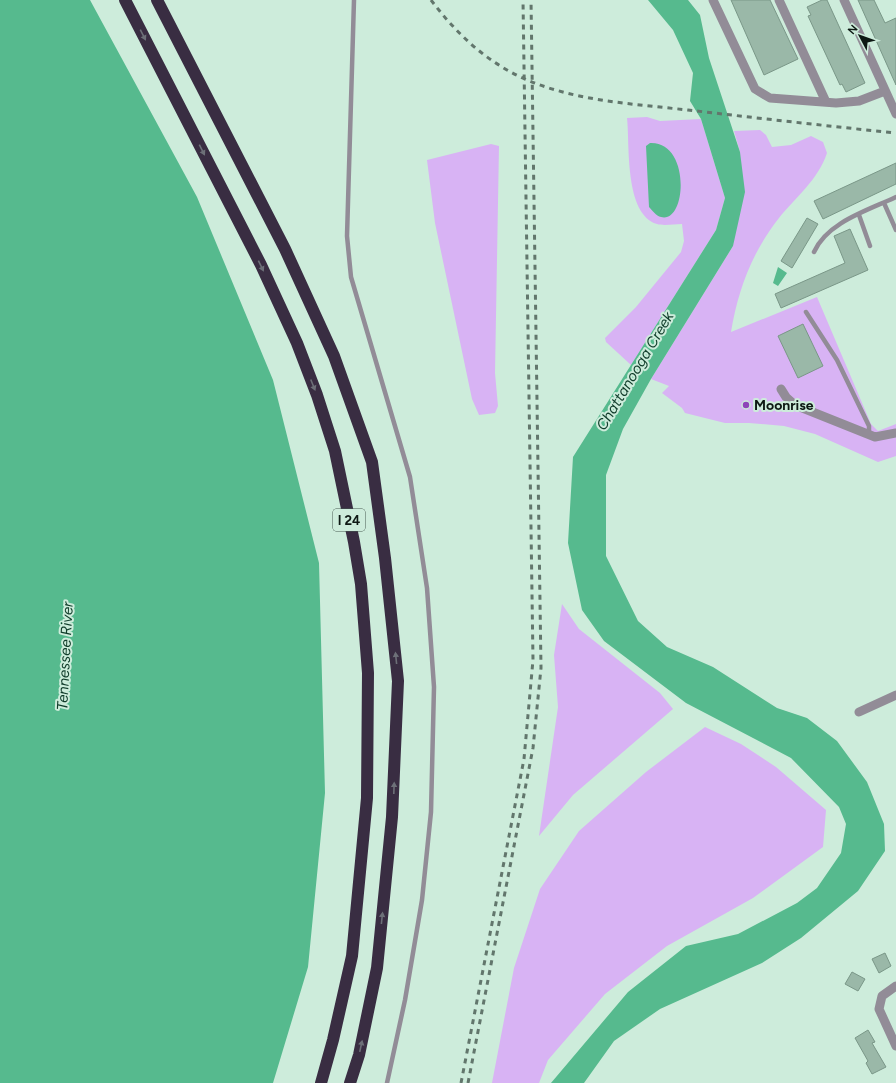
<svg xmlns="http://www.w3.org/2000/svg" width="896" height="1083" font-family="Figtree,sans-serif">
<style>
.green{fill:#d8b3f4}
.water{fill:#56ba8e}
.building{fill:#9ab8a8;stroke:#7a9788}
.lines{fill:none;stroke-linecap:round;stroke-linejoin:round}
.service{stroke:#928c97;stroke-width:4.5}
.minor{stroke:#928c97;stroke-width:9}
.motorway{stroke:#392d42;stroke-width:12}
.rail{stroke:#62766c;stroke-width:3;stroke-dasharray:5 5;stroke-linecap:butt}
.oneway{fill:#6d7078}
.poi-dot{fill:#8d46b8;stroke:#cdecdb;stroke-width:1.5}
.labels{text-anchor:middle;stroke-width:4;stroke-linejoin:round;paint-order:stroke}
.shield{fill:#cdecdb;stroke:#475850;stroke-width:1}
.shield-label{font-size:13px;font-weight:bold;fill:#0e1914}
.poi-label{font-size:14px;font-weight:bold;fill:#0e1914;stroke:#cdecdb;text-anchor:start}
.water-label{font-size:15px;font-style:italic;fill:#103c2a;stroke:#cdecdb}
</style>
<rect width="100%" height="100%" fill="#cdecdb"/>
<!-- green -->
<path class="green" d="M647,117L660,121L701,119L725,198L716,230L631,365L606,342L605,338L636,307L681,252L684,241L682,224C674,224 664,226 657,224C624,214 630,144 627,118Z
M760,130L766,135L772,147L791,145L811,136L823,142L827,153C818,180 796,197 779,218C752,252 738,290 731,332L817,297L871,424L878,431L896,424V456L878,462L815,434L784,426L749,423H725L685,413L682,408L662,393L669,386L651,379L733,246L740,152L734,131Z
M491,144L499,146L495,373L498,406L495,413L479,415L472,399L435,223L427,160Z
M562,604L579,629L660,693L673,709L573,795L539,836L558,707L554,655Z
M705,727L741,744L776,767L826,810L823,847L753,898L667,946L605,994L548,1060L539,1083H492L514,968L540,889L579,831L646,772Z"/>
<!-- water -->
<path class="water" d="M0,0H90L197,197L273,380L319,563L325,793L308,967L273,1083H0Z
M648,0H688L700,15L709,58L740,152L745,192L733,246L651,379L623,429L606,475V556L638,621L667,647L713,667L777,708L807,718L837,741L867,782L884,824L885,851L858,891L801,938L762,963L660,1009L614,1041L584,1083H551L628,992L686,946L738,934L797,903L817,888L841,853L846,824L839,807L791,758L686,703L604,641L582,610L568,543L573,457L716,230L725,198L701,119L690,101L693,73L673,30Z
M650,143C691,141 687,224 661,217C656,216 652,210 649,207L646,146Z
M778,267L787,273L778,286L773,283Z"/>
<!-- building -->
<path class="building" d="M731,0H770L798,59L764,75Z
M822,0H827L865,83L846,92L842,84L840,85L808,16L811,15L807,7Z
M858,0H874L885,23L896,18V85Z
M896,163V184L823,219L814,201Z
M807,218L818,224L792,268L781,261Z
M850,229L868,270L781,308L775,294L845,263L834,236Z
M803,324L823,366L798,378L778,336Z
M885,953L891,966L879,973L872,959Z
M852,972L865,979L858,991L845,984Z
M868,1030L875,1042L872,1043L886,1067L872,1074L866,1063L868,1061L855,1038Z"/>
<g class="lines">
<!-- service -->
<path class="service" d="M354,0L347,236L351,277L410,477L427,588L434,687L431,812L422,900L405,1000L387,1083
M884,203L896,230
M859,215L870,246
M814,252C827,222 869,210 896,197
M806,312L837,360L869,426V434"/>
<!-- minor -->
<path class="minor" d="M713,0L755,89L770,98L836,103L859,101L885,91
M779,0L826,102
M844,0L896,114
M781,389L786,397L795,405L875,437L896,433
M859,712L896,695
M896,986L882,996L879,1009L896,1046"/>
<!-- motorway -->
<path class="motorway" d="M125,0L261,265L297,343L317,395L335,451L354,542L361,584L368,673L367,798L352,956L333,1040L321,1083
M157,0L285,249L334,356L372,462L385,558L398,681L392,817L377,968L359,1055L350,1083"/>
<!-- rail -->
<path class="rail" d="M431,0C456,33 486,62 525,79C575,101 633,104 688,110C757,118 827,126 896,133
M461,1083L524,759L533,660L523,0
M468,1083L533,748L541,668L531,0"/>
</g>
<!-- one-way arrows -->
<defs><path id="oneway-solid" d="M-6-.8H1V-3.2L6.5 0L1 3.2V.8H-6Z"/></defs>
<g class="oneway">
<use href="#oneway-solid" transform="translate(143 35) rotate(63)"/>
<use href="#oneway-solid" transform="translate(202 150) rotate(63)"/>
<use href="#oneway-solid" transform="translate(261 266) rotate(64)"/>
<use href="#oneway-solid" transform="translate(313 385) rotate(68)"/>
<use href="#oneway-solid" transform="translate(396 658) rotate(-96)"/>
<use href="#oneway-solid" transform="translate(394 788) rotate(-88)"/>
<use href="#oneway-solid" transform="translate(382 918) rotate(-84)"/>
<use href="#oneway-solid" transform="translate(361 1046) rotate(-78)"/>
</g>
<!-- markers -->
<circle class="poi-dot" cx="746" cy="405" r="4"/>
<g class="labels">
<!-- shield labels -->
<rect class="shield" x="333" y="509" width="32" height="22" rx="3"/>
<g class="shield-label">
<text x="349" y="525">I 24</text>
</g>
<!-- poi labels -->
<g class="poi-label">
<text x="754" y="410">Moonrise</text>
</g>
<!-- water labels -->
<g class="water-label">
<text transform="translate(635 371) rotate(-59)" y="5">Chattanooga Creek</text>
<text transform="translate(65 656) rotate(-87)" y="5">Tennessee River</text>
</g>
</g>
<!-- north arrow -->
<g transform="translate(860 36) rotate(311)" stroke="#cdecdb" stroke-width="3" paint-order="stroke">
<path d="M0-3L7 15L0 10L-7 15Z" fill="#0e1914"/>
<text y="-6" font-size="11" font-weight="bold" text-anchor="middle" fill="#0e1914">N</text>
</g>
</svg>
